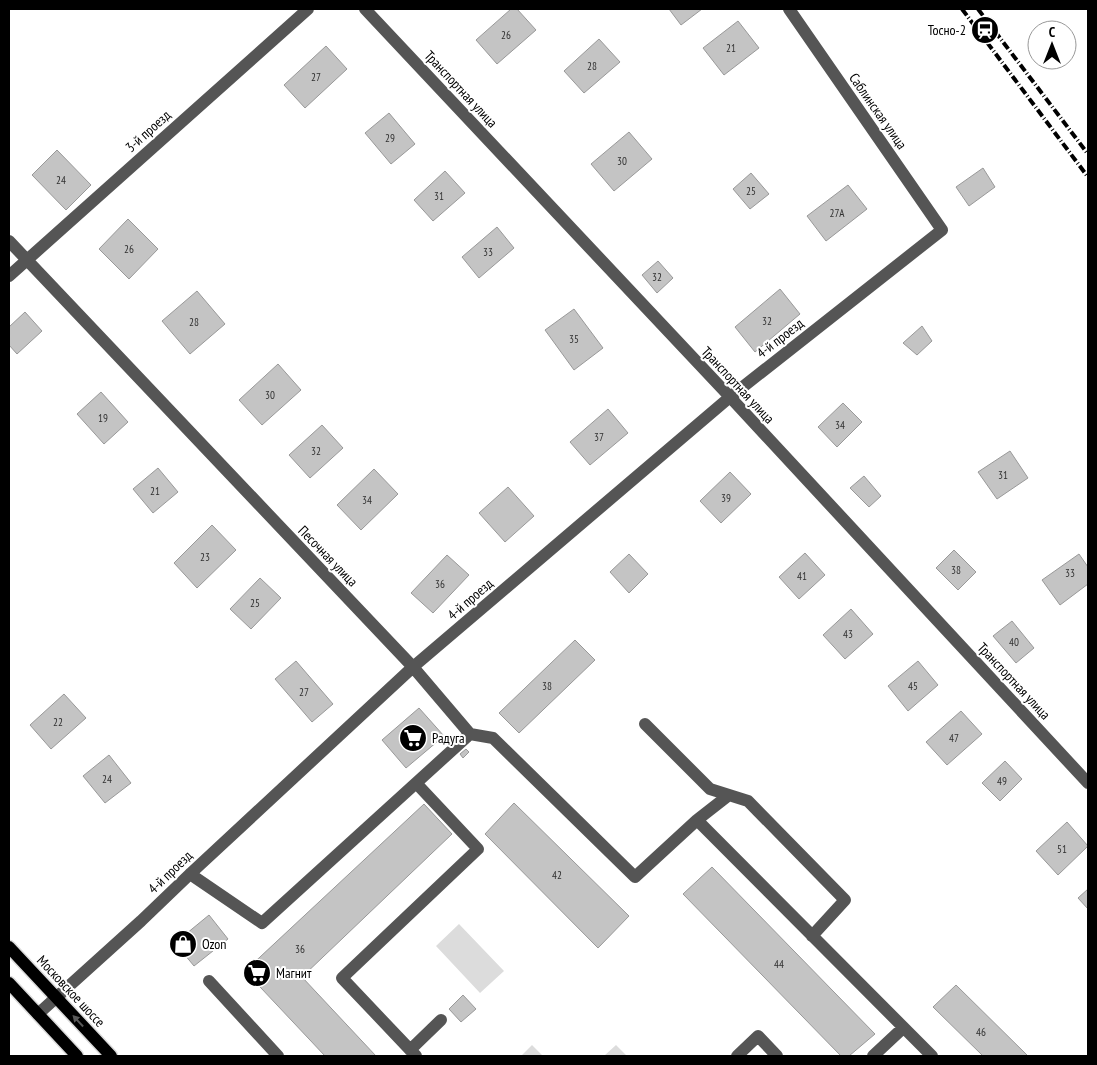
<svg xmlns="http://www.w3.org/2000/svg" width="1097" height="1065" font-family="'PT Sans Narrow',sans-serif">
<style>
.green{fill:#dcdcdc}
.building{fill:#c4c4c4;stroke:#999}
.lines{fill:none;stroke-linecap:round;stroke-linejoin:round}
.major-casing{stroke:#dbdbdb;stroke-width:15}
.minor{stroke:#555;stroke-width:12}
.major{stroke:#000;stroke-width:12}
.rail{stroke:#000;stroke-width:4;stroke-dasharray:8 2.5 1 2.5;stroke-linecap:butt}
.oneway{fill:#595959}
.labels{text-anchor:middle;stroke-width:4;stroke-linejoin:round;paint-order:stroke}
.number-label{font-size:11px;fill:#313131}
.poi-label{font-size:14px;fill:#000;stroke:#fff;text-anchor:start}
.street-label{font-size:14px;fill:#000;stroke:#fff}
</style>
<rect width="100%" height="100%" fill="#fff"/>
<!-- green -->
<path class="green" d="M459,924L504,971L480,993L436,946Z
M532,1045L543,1056H521Z
M616,1045L627,1056H604Z"/>
<!-- building -->
<path class="building" d="M511,9H517L536,30L497,64L476,40Z
M669,9H702L681,25Z
M738,21L759,48L724,75L703,48Z
M599,39L620,62L584,93L564,71Z
M326,46L347,69L305,108L284,85Z
M389,113L415,144L391,164L365,133Z
M629,132L652,159L614,191L591,164Z
M57,150L91,185L66,210L32,175Z
M983,168L995,187L969,206L956,187Z
M445,171L465,193L433,221L414,200Z
M751,173L769,194L750,209L733,189Z
M848,185L867,209L826,241L807,216Z
M128,219L158,249L129,279L99,249Z
M497,227L514,248L479,278L462,257Z
M658,261L673,278L657,293L642,275Z
M780,289L800,314L755,352L735,327Z
M197,291L225,324L190,354L162,321Z
M574,309L603,348L574,370L545,330Z
M25,312L42,331L17,354L9,345V327Z
M922,326L932,341L917,355L903,343Z
M278,364L301,390L262,425L239,400Z
M101,392L128,422L104,444L77,414Z
M843,403L862,422L837,447L818,427Z
M608,409L628,433L590,465L570,442Z
M322,425L343,448L310,478L289,455Z
M1010,451L1028,478L997,499L978,472Z
M158,468L178,492L153,513L133,489Z
M374,469L398,494L361,530L337,505Z
M730,472L751,494L721,523L700,501Z
M864,476L881,496L869,507L850,488Z
M508,487L534,516L505,542L479,513Z
M212,525L236,550L197,588L174,563Z
M954,550L976,572L958,590L936,568Z
M805,553L825,575L799,599L779,577Z
M629,554L648,574L629,593L610,572Z
M1079,554L1088,567V584L1060,605L1042,580Z
M447,555L469,575L433,613L411,593Z
M260,578L281,598L251,629L230,609Z
M851,609L873,634L845,659L823,635Z
M1012,621L1034,648L1016,663L993,636Z
M575,640L595,660L519,733L499,713Z
M296,661L333,704L312,722L275,679Z
M918,661L938,685L908,711L888,686Z
M64,694L86,718L51,749L30,725Z
M419,708L444,736L406,768L382,740Z
M961,711L982,734L947,765L926,742Z
M466,749L469,752L463,758L460,754Z
M109,755L131,783L105,803L83,776Z
M1005,761L1022,779L1000,801L982,783Z
M514,803L629,916L598,948L485,834Z
M424,804L452,834L302,977L376,1056H325L245,971Z
M1067,822L1088,846L1058,875L1036,851Z
M712,867L875,1034L849,1056H841L683,894Z
M1088,889V909L1078,898Z
M209,915L228,939L194,966L175,943Z
M956,985L1028,1056H983L933,1007Z
M463,995L476,1009L461,1022L449,1009Z"/>
<g class="lines">
<!-- major casing -->
<g class="major-casing">
<path id="major" d="M9,947L111,1056
M9,983L77,1056"/>
</g>
<!-- minor -->
<path class="minor" d="M365,9L730,397L1088,783
M9,241L413,667L470,734L493,738L635,877L697,820L932,1056
M9,276L308,9
M645,724L710,789L748,801L845,900L812,936
M416,783L478,849L342,978L416,1056
M697,820L729,795
M190,874L262,923L470,734
M209,981L278,1056
M38,1014L141,921L190,874L413,667L730,397L942,230L789,9
M410,1050L441,1020
M737,1056L758,1036L777,1056
M873,1056L903,1028"/>
<!-- major -->
<use href="#major" class="major"/>
<!-- rail -->
<path class="rail" d="M962,9L1088,177
M978,9L1088,154"/>
</g>
<!-- one-way arrows -->
<defs><path id="oneway-solid" d="M-6-.8H1V-3.2L6.5 0L1 3.2V.8H-6Z" transform="scale(1.25)"/></defs>
<use class="oneway" href="#oneway-solid" transform="translate(78 1021) rotate(-133)"/>
<!-- icons -->
<defs>
<g id="station-disc" transform="scale(1.4375)"><circle r="9.5" fill="#000" stroke="#fff"/><path d="M-3-6H3Q5-6 5-4V2Q5 4 3 4L4.5 6H3L1.5 4h-3L-3 6H-4.5L-3 4Q-5 4-5 2V-4Q-5-6-3-6ZM-3.5-4v3h7v-3ZM-3.5 1v1.5H-2V1ZM2 1v1.5H3.5V1Z" fill="#fff"/></g>
<g id="supermarket-disc" transform="scale(1.4375)"><circle r="9.5" fill="#000" stroke="#fff"/><path d="M-6-5.5h2.5l.6 2H6L4.5 2H-2.5L-4.4-4H-6ZM-1.5 3.2a1.3 1.3 0 1 0 .1 0ZM3 3.2a1.3 1.3 0 1 0 .1 0Z" fill="#fff"/></g>
<g id="shop-disc" transform="scale(1.4375)"><circle r="9.5" fill="#000" stroke="#fff"/><path d="M-5-2.5h2.3a2.7 3.5 0 0 1 5.4 0H5L5.5 6h-11ZM-1.5-2.5h3a1.5 2.3 0 0 0-3 0Z" fill="#fff"/></g>
</defs>
<g fill-rule="evenodd">
<use href="#station-disc" x="985" y="30"/>
<use href="#supermarket-disc" x="413" y="738"/>
<use href="#shop-disc" x="183" y="944"/>
<use href="#supermarket-disc" x="257" y="973"/>
</g>
<g class="labels">
<!-- number labels -->
<g class="number-label">
<text x="506" y="39">26</text>
<text x="731" y="52">21</text>
<text x="592" y="70">28</text>
<text x="316" y="81">27</text>
<text x="390" y="142">29</text>
<text x="622" y="165">30</text>
<text x="61" y="184">24</text>
<text x="751" y="195">25</text>
<text x="439" y="200">31</text>
<text x="837" y="217">27А</text>
<text x="129" y="253">26</text>
<text x="488" y="256">33</text>
<text x="657" y="281">32</text>
<text x="767" y="325">32</text>
<text x="194" y="326">28</text>
<text x="574" y="343">35</text>
<text x="270" y="399">30</text>
<text x="103" y="422">19</text>
<text x="840" y="429">34</text>
<text x="599" y="441">37</text>
<text x="316" y="455">32</text>
<text x="1003" y="479">31</text>
<text x="155" y="495">21</text>
<text x="726" y="502">39</text>
<text x="367" y="504">34</text>
<text x="205" y="561">23</text>
<text x="956" y="574">38</text>
<text x="1070" y="577">33</text>
<text x="802" y="580">41</text>
<text x="440" y="588">36</text>
<text x="255" y="607">25</text>
<text x="848" y="638">43</text>
<text x="1014" y="646">40</text>
<text x="547" y="690">38</text>
<text x="913" y="690">45</text>
<text x="304" y="696">27</text>
<text x="58" y="726">22</text>
<text x="954" y="742">47</text>
<text x="107" y="783">24</text>
<text x="1002" y="785">49</text>
<text x="1062" y="853">51</text>
<text x="557" y="879">42</text>
<text x="300" y="953">36</text>
<text x="779" y="968">44</text>
<text x="981" y="1036">46</text>
</g>
<!-- poi labels -->
<g class="poi-label">
<text x="966" y="35" text-anchor="end">Тосно-2</text>
<text x="432" y="743">Радуга</text>
<text x="202" y="949">Ozon</text>
<text x="276" y="978">Магнит</text>
</g>
<!-- street labels -->
<g class="street-label">
<text transform="translate(461 89) rotate(47)" y="5">Транспортная улица</text>
<text transform="translate(878 111) rotate(55)" y="5">Саблинская улица</text>
<text transform="translate(148 131) rotate(-42)" y="5">3-й проезд</text>
<text transform="translate(780 338) rotate(-38)" y="5">4-й проезд</text>
<text transform="translate(738 385) rotate(47)" y="5">Транспортная улица</text>
<text transform="translate(328 556) rotate(46)" y="5">Песочная улица</text>
<text transform="translate(470 599) rotate(-41)" y="5">4-й проезд</text>
<text transform="translate(1014 681) rotate(47)" y="5">Транспортная улица</text>
<text transform="translate(170 872) rotate(-44)" y="5">4-й проезд</text>
<text transform="translate(71 991) rotate(47)" y="5">Московское шоссе</text>
</g>
</g>
<!-- border -->
<rect width="1097" height="1065" fill="none" stroke="#000000" stroke-width="20"/>
<!-- north arrow -->
<g transform="translate(1052 45)"><circle r="24" fill="#ffffff" stroke="#999999"/>
<path d="M0-4L9 19L0 12L-9 19Z" fill="#000000"/>
<text y="-8" font-size="14" font-weight="bold" text-anchor="middle" fill="#000000">С</text>
</g>
</svg>
